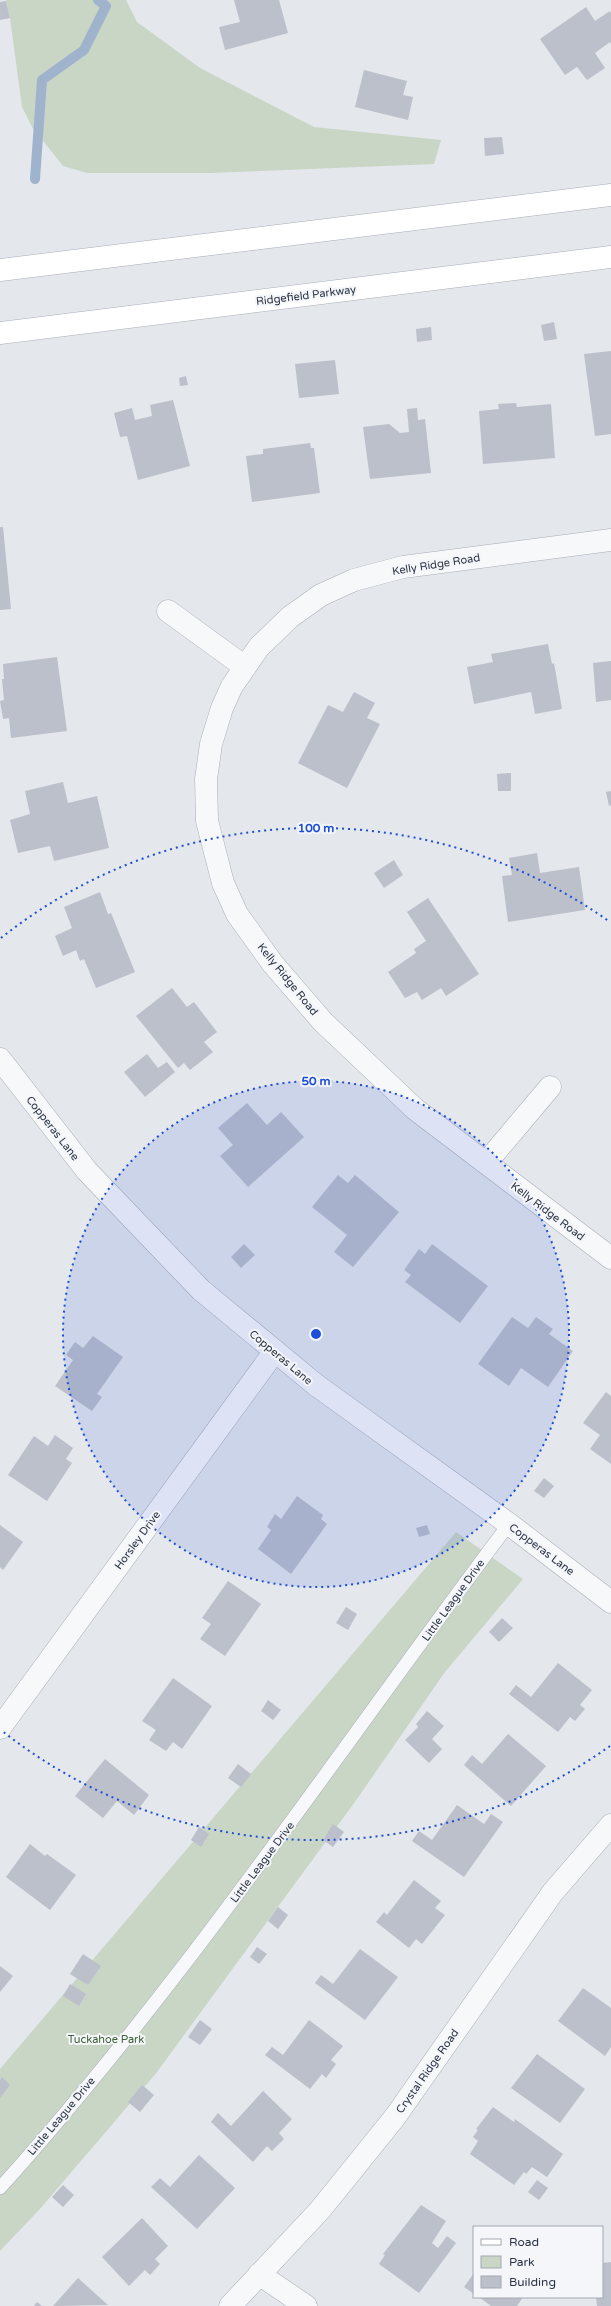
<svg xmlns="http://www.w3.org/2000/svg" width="611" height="2306" font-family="'Varela Round',sans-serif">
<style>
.green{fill:#c9d6c5}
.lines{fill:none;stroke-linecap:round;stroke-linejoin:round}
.stream{stroke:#9fb4cc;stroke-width:10}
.building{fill:#bbc0ca}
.service-casing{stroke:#a9aeb7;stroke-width:14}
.minor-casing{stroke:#a9aeb7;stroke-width:23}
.tertiary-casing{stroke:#a9aeb7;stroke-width:23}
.secondary-casing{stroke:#a9aeb7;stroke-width:23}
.service{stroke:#f7f8fa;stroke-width:13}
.minor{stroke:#f7f8fa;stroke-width:22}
.tertiary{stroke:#f7f8fa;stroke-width:22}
.secondary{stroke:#fff;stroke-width:22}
.ring{fill:none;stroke:#1d4ed8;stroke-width:2;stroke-dasharray:2 4}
.labels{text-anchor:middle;stroke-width:4;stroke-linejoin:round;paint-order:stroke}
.street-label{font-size:11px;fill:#2b3445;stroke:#f4f6f9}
.park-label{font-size:11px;fill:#3f6138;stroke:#f4f6f9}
.centre{fill:#1d4ed8;stroke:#f4f6f9;stroke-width:2}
.ring-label{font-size:12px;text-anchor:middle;font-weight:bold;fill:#1d4ed8;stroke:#f4f6f9;stroke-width:4;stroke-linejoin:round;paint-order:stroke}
</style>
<rect width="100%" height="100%" fill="#e4e7ec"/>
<!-- green -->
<path class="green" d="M6,0H126L137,22L200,68L314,127L441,140L434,164L210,173H87L63,166L32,127L22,107L10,18Z
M456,1532L523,1579L445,1672L357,1799L157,2072L39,2210L0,2251V2069Z"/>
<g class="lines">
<!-- stream -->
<path class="stream" d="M35,179L42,80L84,50L106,6L98,0"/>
</g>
<!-- building -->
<path class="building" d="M234,0H279L288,33L225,50L219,27L240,22Z
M6,1L10,18L0,20V2Z
M586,7L595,21L610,11L611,13V44L610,42L595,53L605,68L587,80L577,67L565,75L540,39Z
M364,70L407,81L403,95L413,97L408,120L355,107Z
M502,137L504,154L485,156L484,138Z
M554,322L557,339L544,341L541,325Z
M431,327L432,340L417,342L416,329Z
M611,351V434L595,436L584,354Z
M335,360L339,394L299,398L295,364Z
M186,376L188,385L180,386L179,378Z
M173,400L190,466L138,480L127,436L120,437L114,413L132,408L135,420L152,416L150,405Z
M516,403L517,407L551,404L555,458L483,464L479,411L499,409L498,404Z
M417,408L418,420L425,419L431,473L370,479L363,427L389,424L400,433L409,432L407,409Z
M310,443L311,448H314L320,493L252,502L246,456L263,454V449Z
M0,527H3L11,609L0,610Z
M548,644L552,664L554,663L562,709L535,714L531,692L474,704L467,667L493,662L491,654Z
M57,657L67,731L11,738L9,718L3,719L0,701L4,700L2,679H4L3,664Z
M611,661V700L596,702L593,663Z
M354,692L375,703L367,718L380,724L347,788L298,763L328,705L343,712Z
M511,773V791H498L497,774Z
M63,782L68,803L97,796L109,848L54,861L50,846L18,853L10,820L30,814L25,791Z
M611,791V805L609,806L606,792Z
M537,853L540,873L579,867L585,910L508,922L502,876L512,875L509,858Z
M394,860L403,875L384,888L374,873Z
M100,892L108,914L111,913L135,972L96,988L84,959L80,961L76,950L63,956L55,936L72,928L64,907Z
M428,898L479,974L446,996L441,988L422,1000L417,992L405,998L388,972L416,953L414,949L426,941L407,912Z
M172,988L187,1007L194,1002L217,1032L204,1042L213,1052L190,1070L184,1063L178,1068L136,1016Z
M147,1054L158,1068L167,1062L175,1072L145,1097L124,1072Z
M247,1103L267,1125L281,1112L304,1137L248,1187L220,1156L233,1145L218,1128Z
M338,1175L348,1183L355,1175L399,1212L353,1267L334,1252L347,1235L312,1207Z
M244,1244L255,1255L241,1268L231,1257Z
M432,1244L488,1286L460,1323L405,1282L411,1275L404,1270L419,1249L425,1254Z
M512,1317L528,1328L536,1317L553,1329L549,1334L573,1351L548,1387L521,1368L509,1386L478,1364Z
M93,1336L123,1357L97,1394L102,1397L92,1411L55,1386L73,1360L66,1355L75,1342L83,1348Z
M606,1392L611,1396V1464L590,1449L600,1435L583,1423Z
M55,1435L73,1448L66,1459L72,1463L47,1501L8,1475L34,1436L48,1446Z
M544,1478L554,1486L544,1498L534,1491Z
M297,1496L323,1515L321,1519L327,1524L291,1574L258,1549L271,1530L267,1527L275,1514L281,1519Z
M0,1525L23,1542L3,1570L0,1567Z
M427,1525L430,1534L419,1537L416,1528Z
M228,1581L261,1604L225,1656L200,1639L211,1624L202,1618Z
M346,1607L357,1614L348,1630L336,1623Z
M502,1618L513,1628L499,1642L489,1632Z
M558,1663L592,1690L580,1705L585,1709L575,1721L570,1717L558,1732L509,1694L516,1685L531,1697Z
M173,1678L212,1706L182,1749L173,1742L166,1751L149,1740L156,1730L142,1721Z
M268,1700L281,1710L273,1720L261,1711Z
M427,1711L444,1726L432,1739L442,1749L429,1763L405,1740L418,1727L416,1724Z
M508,1734L546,1766L511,1806L464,1765L472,1755L482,1764Z
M105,1759L149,1795L134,1815L117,1801L103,1818L75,1796Z
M238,1764L251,1774L241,1787L228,1778Z
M457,1805L484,1824L491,1814L503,1822L464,1877L412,1841L419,1831L432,1840Z
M333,1824L344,1832L333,1847L323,1840Z
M199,1827L209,1834L201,1847L191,1840Z
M30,1844L45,1856L47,1854L76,1875L50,1910L6,1877Z
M414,1880L441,1901L435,1908L445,1915L422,1944L416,1939L409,1948L376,1922L384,1912L387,1915Z
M278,1907L288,1915L278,1929L268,1921Z
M257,1947L267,1954L259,1964L250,1957Z
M360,1949L398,1977L365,2020L315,1983L321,1975L333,1984Z
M83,1954L101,1966L88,1985L70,1974Z
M0,1966L13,1976L0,1992Z
M70,1984L86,1994L79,2006L63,1996Z
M583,1988L611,2008V2047L605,2056L558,2021Z
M200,2020L212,2029L200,2045L188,2037Z
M309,2020L343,2046L331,2060L336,2064L326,2078L322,2074L310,2089L265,2055L272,2047L283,2055Z
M537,2054L585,2089L560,2123L511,2088Z
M2,2077L10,2085L0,2098V2080Z
M142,2085L154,2095L140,2112L128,2102Z
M263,2091L292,2119L279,2133L284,2139L272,2151L267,2146L253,2162L211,2122L218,2113L231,2126Z
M493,2107L514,2122L515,2119L563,2154L547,2177L532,2167L526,2174L524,2172L514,2185L470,2154L478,2141L473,2137L478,2130L476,2129Z
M199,2155L235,2188L197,2229L151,2187L160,2178L170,2187Z
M537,2180L548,2188L539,2200L528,2192Z
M63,2185L74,2195L63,2207L52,2197Z
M421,2205L446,2221L432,2243L438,2248L447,2236L456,2243L419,2293L379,2264L385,2255L383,2254Z
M142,2218L168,2246L155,2259L160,2264L150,2275L145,2270L129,2286L102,2257Z
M611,2262V2306H597L596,2297H602V2263Z
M474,2273V2294L464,2287Z
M78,2278L108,2305L53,2306Z
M479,2297H523L517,2306H491Z
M37,2302L42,2306H34Z"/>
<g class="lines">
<!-- service casing -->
<g class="service-casing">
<path id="service" d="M0,2188C187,1980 341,1747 509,1524"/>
</g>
<!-- minor casing -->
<g class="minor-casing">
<path id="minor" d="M611,540L403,567L354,580L321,595L290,617L259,647L232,686L222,708L211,744L206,779L207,821L223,883L237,914L273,964L323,1022L415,1109L611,1258
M168,611L245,667
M486,1163L550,1087
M0,1728L275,1351
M259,2274L306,2306
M230,2306L320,2210L395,2117L553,1892L611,1825"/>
</g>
<!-- tertiary casing -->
<g class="tertiary-casing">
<path id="tertiary" d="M0,1059L87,1171L201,1290L316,1385L509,1524L611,1602"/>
</g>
<!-- secondary casing -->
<g class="secondary-casing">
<path id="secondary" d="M0,270L611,195
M0,333L611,257"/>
</g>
<!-- service -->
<use href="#service" class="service"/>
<!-- minor -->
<use href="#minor" class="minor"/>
<!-- tertiary -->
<use href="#tertiary" class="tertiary"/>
<!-- secondary -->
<use href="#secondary" class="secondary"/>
</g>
<!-- distance rings -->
<circle cx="316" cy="1334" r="253" fill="#1d4ed8" fill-opacity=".12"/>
<g class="ring">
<circle cx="316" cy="1334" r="253"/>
<path d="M610 1746A506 506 0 0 1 1 1730M1 938A506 506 0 0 1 610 922"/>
</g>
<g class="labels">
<!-- street labels -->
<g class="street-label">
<text transform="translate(306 295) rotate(-7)" y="4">Ridgefield Parkway</text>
<text transform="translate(436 564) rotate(-9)" y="4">Kelly Ridge Road</text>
<text transform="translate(288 979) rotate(51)" y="4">Kelly Ridge Road</text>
<text transform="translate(53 1128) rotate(52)" y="4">Copperas Lane</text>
<text transform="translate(548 1211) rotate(37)" y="4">Kelly Ridge Road</text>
<text transform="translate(281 1357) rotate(40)" y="4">Copperas Lane</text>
<text transform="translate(137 1540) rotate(-54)" y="4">Horsley Drive</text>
<text transform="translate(542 1549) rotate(37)" y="4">Copperas Lane</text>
<text transform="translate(453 1600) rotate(-54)" y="4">Little League Drive</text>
<text transform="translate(262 1862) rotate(-53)" y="4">Little League Drive</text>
<text transform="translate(427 2071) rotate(-55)" y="4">Crystal Ridge Road</text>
<text transform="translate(61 2116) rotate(-50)" y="4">Little League Drive</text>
</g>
<!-- park labels -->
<g class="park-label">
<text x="106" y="2043">Tuckahoe Park</text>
</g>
</g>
<circle cx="316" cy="1334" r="6" class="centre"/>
<g class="ring-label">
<text x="316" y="832">100 m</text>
<text x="316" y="1085">50 m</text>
</g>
<!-- legend -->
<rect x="473" y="2226" width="130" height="72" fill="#f4f6f9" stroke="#a4a8b1"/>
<rect x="481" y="2239" width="20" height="6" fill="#ffffff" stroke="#a4a8b1"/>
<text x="509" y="2246" font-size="12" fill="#2b3445">Road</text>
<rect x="481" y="2256" width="20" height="12" fill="#c9d6c5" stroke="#a4a8b1"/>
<text x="509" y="2266" font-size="12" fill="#2b3445">Park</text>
<rect x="481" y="2276" width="20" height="12" fill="#bbc0ca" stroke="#a4a8b1"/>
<text x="509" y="2286" font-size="12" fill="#2b3445">Building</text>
</svg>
